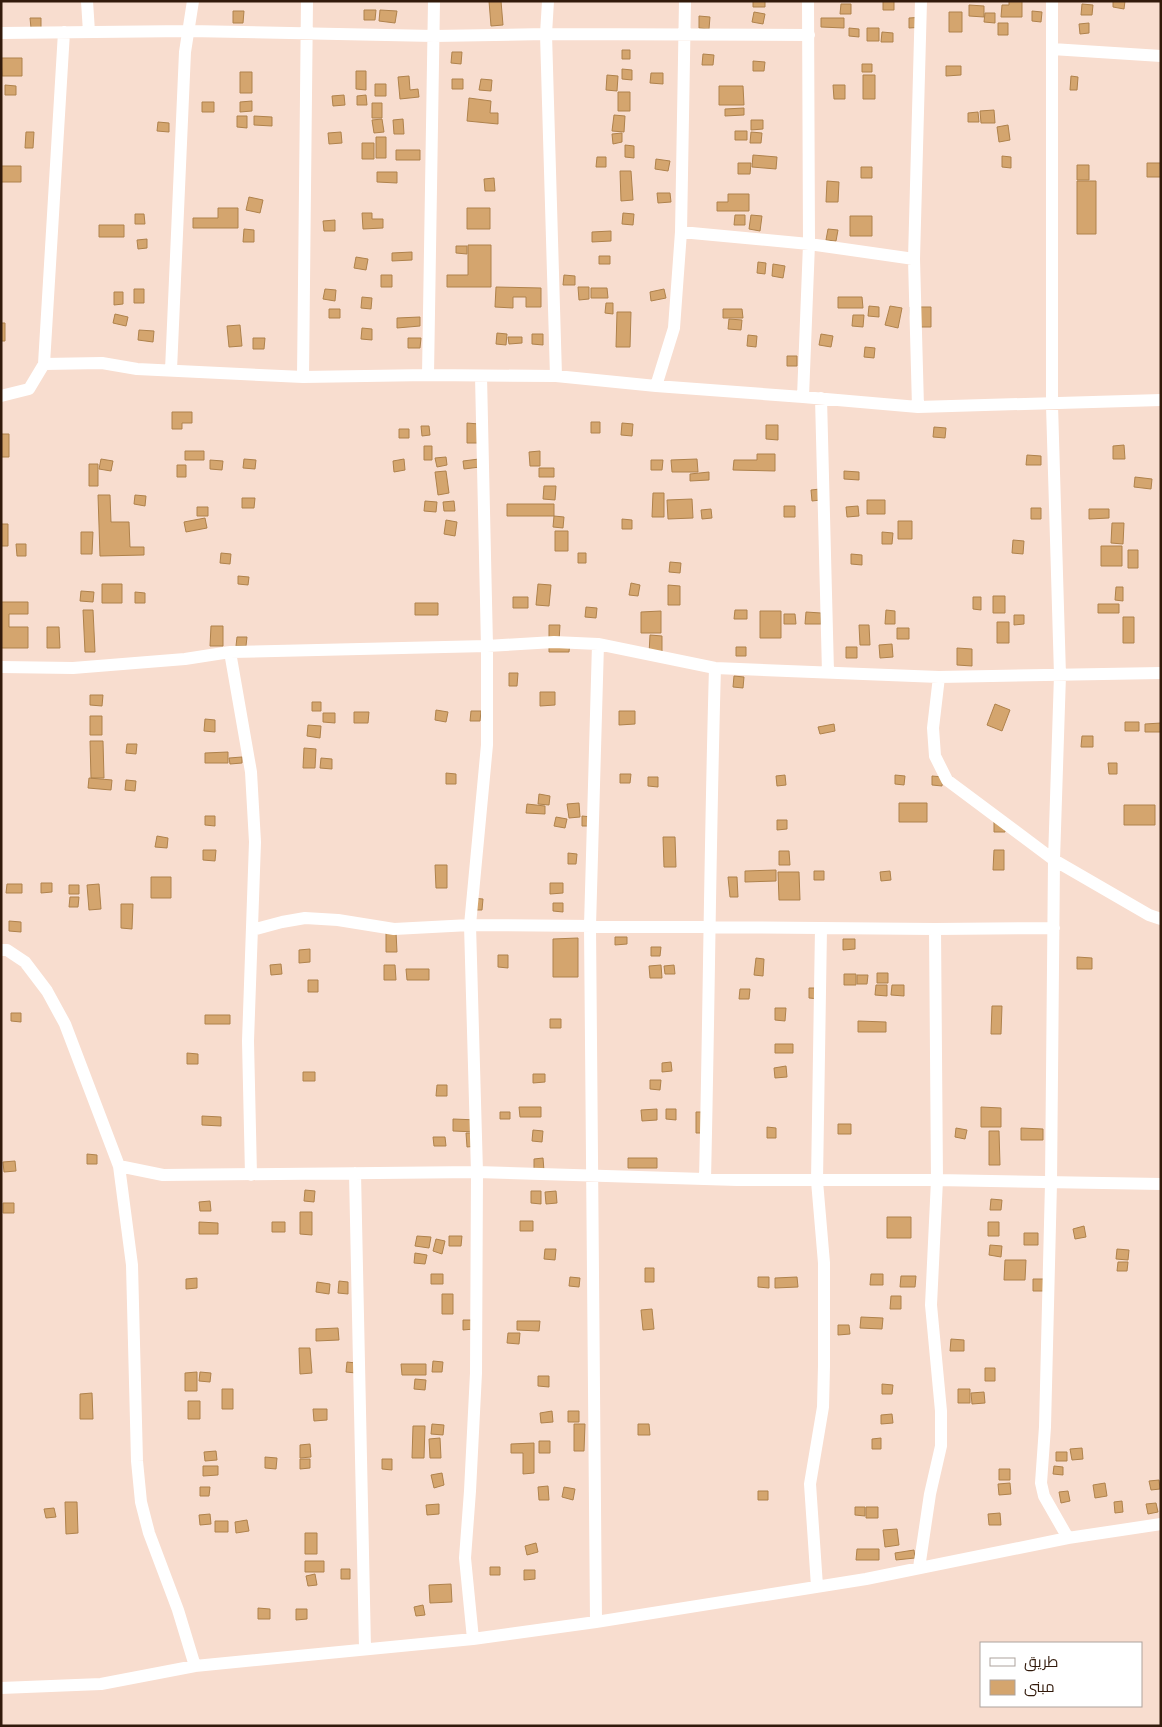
<svg xmlns="http://www.w3.org/2000/svg" width="1162" height="1727" font-family="Montserrat,Cairo,sans-serif">
<style>
.building{fill:#d4a56e;stroke:#af824c}
.lines{fill:none;stroke-linecap:round;stroke-linejoin:round}
.minor{stroke:#fff;stroke-width:12}
</style>
<rect width="100%" height="100%" fill="#f8ddcf"/>
<!-- building -->
<path class="building" d="M489,1H501L503,25L491,26Z
M753,1H765V7H753Z
M883,1H900H894V10H883Z
M1009,1H1022V17H1001L1002,5H1009Z
M1113,1H1125L1124,9L1113,7Z
M841,4H851V14H840Z
M1082,4L1093,5L1092,15H1081Z
M969,5L984,6V17L969,16Z
M364,10H376L375,20H364Z
M380,10L397,11L395,23L379,21Z
M233,11H244L243,23H233Z
M1032,11L1042,12L1041,22L1032,21Z
M754,12L765,14L763,24L752,22Z
M949,12H962V32H949Z
M985,13H995V23L984,22Z
M699,16L710,17L709,29L699,28Z
M925,17V27L909,28V18Z
M30,18H41V28H31Z
M821,18H844V28L821,27Z
M998,23H1008V35H998Z
M1089,23V33L1080,34L1079,24Z
M849,28L859,29V37L849,36Z
M867,28H879V41H867Z
M882,32L893,33V42H881Z
M622,50H630V59H622Z
M452,52H462L461,64L451,63Z
M703,54L714,55L713,65H702Z
M1,58H22V76H2Z
M753,61L765,62L764,71H753Z
M862,64H872V72H862Z
M946,66H961V75L946,76Z
M622,69L632,70V80L622,79Z
M356,71H366V90L356,89Z
M240,72H252V93H240Z
M651,73H663V84L650,83Z
M607,75L618,76L617,91L606,90Z
M863,75H875V99H863Z
M409,76L410,90L418,89L419,97L400,99L398,77Z
M1071,76L1078,77L1077,90H1070Z
M452,79H463V89H452Z
M481,79L492,80L491,91L479,90Z
M375,84H386V96H375Z
M5,85L16,86V95H5Z
M833,85H845V99H834Z
M719,86H743L744,105H719Z
M618,92H630V111H618Z
M344,95L345,105L333,106L332,96Z
M366,95L367,105H357V96Z
M469,98L491,101L490,113H498V124L467,121Z
M252,101V111L240,112V102Z
M202,102H214V112H202Z
M372,103H382V118H372Z
M744,108V115L725,116V109Z
M994,110L995,123H981L980,111Z
M978,112L979,122H968V113Z
M614,115L625,116L624,132L612,131Z
M237,116H247V128L237,127Z
M254,116L272,117V126L254,125Z
M382,119L384,132L374,133L372,120Z
M403,119L404,134H394L393,120Z
M751,120H763V129L751,130Z
M158,122L169,123V132L157,131Z
M1008,125L1010,140L999,142L997,127Z
M735,131H747V140H735Z
M26,132H34L33,148H25Z
M341,132L342,143L329,144L328,133Z
M751,132L762,133L761,143H750Z
M622,133V142L613,144L612,134Z
M376,137H386V158H376Z
M362,143H374V159H362Z
M625,145L634,146V158L625,157Z
M396,150H420V160H396Z
M753,155L777,157L776,169L752,167Z
M1002,156L1011,157V168L1002,167Z
M597,157H606V167H596Z
M656,159L670,161L668,171L655,169Z
M738,163H751L750,174H738Z
M1147,163H1161V177H1147Z
M1077,165H1089V180H1077Z
M1,166H21V182H1Z
M861,167H872V178H861Z
M620,171H631L633,200L621,201Z
M377,172H397V183L377,182Z
M494,178L495,191H485L484,179Z
M827,181L839,182L838,202H826Z
M1077,181H1096V234H1077Z
M657,193H670L671,202L658,203Z
M728,194H749V211H717V202H728Z
M249,197L263,200L260,213L246,210Z
M218,208H238V228H193V218H218Z
M467,208H490V229H467Z
M362,213H372V219H383V228L363,229Z
M623,213L634,214L633,225L622,224Z
M135,214H144L145,224H135Z
M735,215H745V225H734Z
M751,215L762,216L760,231L749,229Z
M850,216H872V236H850Z
M335,220V231H324L323,221Z
M99,225H124V237H99Z
M244,229L254,230V242H243Z
M828,229L838,230L836,241L826,240Z
M611,231V241L592,242V232Z
M147,239V248L138,249L137,240Z
M468,245H491V287H447V275H468Z
M456,246H467V254L456,253Z
M412,252V260L392,261V253Z
M599,256H610V264H599Z
M356,257L368,259L366,270L354,268Z
M758,262L766,263L765,274L757,273Z
M773,264L785,266L783,278L772,276Z
M381,275H392V287H381Z
M564,275L575,276V285H563Z
M496,287L541,288V307H526V297H513V308L495,307Z
M578,287H589V299L579,300Z
M591,288H607L608,298H591Z
M134,289H144V303H134Z
M325,289L336,290L335,301L323,299Z
M664,289L666,298L651,301L650,292Z
M114,292H123V304L114,305Z
M362,297L372,298L371,309L361,308Z
M838,297H862L863,308H838Z
M606,303H613V314L605,313Z
M869,306L879,307V317L868,316Z
M890,306L902,308L898,328L885,325Z
M910,307H931V327H911Z
M329,309H340V318H329Z
M723,309H742L743,318H723Z
M617,312H631L630,347H616Z
M115,314L128,317L126,326L113,323Z
M853,315H864L863,327L852,326Z
M420,317V326L397,328V318Z
M729,319L742,320L741,330L728,329Z
M1,323H5V341H1Z
M240,325L242,346L229,347L227,326Z
M362,328L372,329V340L361,339Z
M139,330L154,331L153,342L138,340Z
M497,333L507,334L506,345L496,344Z
M532,334H543V345L532,344Z
M821,334L833,336L831,347L819,345Z
M748,335L757,336L756,347L747,346Z
M508,337H522V343L509,344Z
M253,338H265L264,349H253Z
M408,338H421L420,348H408Z
M865,347L875,348L874,358L864,357Z
M787,356H797V366H787Z
M172,412H192V423H182V429H172Z
M591,422H600V433H591Z
M467,423L479,424L480,443H467Z
M622,423L633,424L632,436L621,435Z
M766,425H778V440L766,439Z
M421,426H429L430,435L422,436Z
M934,427L946,428L945,438L933,437Z
M399,429H409V438H399Z
M1,434H9V457H1Z
M1124,445L1125,459H1113V446Z
M424,446H432V460H424Z
M185,451H204V460H185Z
M540,451V466H530L529,452Z
M757,454H775V471L733,470L734,460H757Z
M1027,455L1041,456V465H1026Z
M446,457L447,465L437,467L435,458Z
M101,459L113,461L111,471L99,469Z
M244,459L256,460L255,469L243,468Z
M404,459L405,470L394,472L393,461Z
M479,459L480,467L464,469L463,461Z
M697,459L698,472H672L671,460Z
M210,460L223,461L222,470L210,469Z
M651,460H663L662,470H651Z
M89,464H98V486H89Z
M177,465H186V477H177Z
M539,468H554V477H539Z
M446,471L449,493L438,495L435,472Z
M844,471L859,472V480L844,479Z
M709,472V480L690,481V474Z
M1135,477L1152,479L1151,489L1134,487Z
M544,486H556L555,500L543,499Z
M820,489L821,500L812,501L811,490Z
M653,493H664V517H652Z
M98,495H110L111,522H129L130,547H144V555L100,556Z
M135,495L146,496L145,506L134,504Z
M242,498H255L254,508H242Z
M692,499L693,518L668,519L667,500Z
M867,500H885V514H867Z
M425,501L437,502L436,512L424,511Z
M454,501L455,511H444L443,502Z
M507,504H554V516H507Z
M784,506H795V517H784Z
M858,506L859,516L847,517L846,507Z
M197,507H208V516H197Z
M1031,508H1041V519H1031Z
M711,509L712,518L702,519L701,510Z
M1089,509H1109V518L1089,519Z
M554,516L564,517L563,528L553,527Z
M205,518L207,528L186,532L184,522Z
M622,519L632,520V529H622Z
M446,520L457,522L455,536L444,534Z
M898,521H912V539H898Z
M1112,523H1124L1123,544L1111,543Z
M1,524H8V546H1Z
M555,531H568V551H555Z
M81,532H93L92,554H81Z
M882,532L893,533L892,544H882Z
M1013,540L1024,541L1023,554L1012,553Z
M16,544H26V556H17Z
M1101,546H1122V566H1101Z
M1128,550H1138V568H1128Z
M221,553L231,554L230,564L220,563Z
M578,553H586V563H578Z
M851,554L862,555V565L851,564Z
M670,562L681,563L680,573L669,572Z
M238,576L249,577L248,585L238,584Z
M631,583L640,585L638,596L629,595Z
M102,584H122V603H102Z
M538,584L551,585L549,606L536,605Z
M668,585L680,586V605H668Z
M1116,587H1123V601L1115,600Z
M81,591L94,592L93,602L80,601Z
M135,592L145,593V603H135Z
M993,596H1005V613H993Z
M513,597H528V608H513Z
M973,597H981V610L973,609Z
M1,602H28V614H9V627H28V648H1Z
M415,603H438V615H415Z
M1098,604H1119V613H1098Z
M586,607L597,608L596,618L585,617Z
M83,610H93L95,652H85Z
M735,610H747V619H734Z
M886,610L895,611V624H885Z
M661,611V633H641V612Z
M760,611H781V638H760Z
M806,612L821,613V624H805Z
M784,614H795L796,624H784Z
M1014,615H1024V624L1014,625Z
M1123,617H1134V643H1123Z
M997,622H1009V643H997Z
M549,625H560L559,641L570,642L569,652H549Z
M859,625H869L870,645H860Z
M211,626H223V646H210Z
M47,627H59L60,648H47Z
M897,628H909V639H897Z
M650,635L662,636V655L649,654Z
M237,637H247L246,646H236Z
M892,644L893,657L880,658L879,645Z
M736,647H746V656H736Z
M846,647H857V658H846Z
M957,648L972,649V666L957,665Z
M509,673H518L517,686H509Z
M734,676L744,677L743,688L733,687Z
M540,692H555V705L540,706Z
M90,695H103L102,706L90,705Z
M312,702H321V711H312Z
M995,704L1010,710L1002,731L987,725Z
M436,710L448,712L446,722L435,720Z
M471,711H481L480,721H470Z
M619,711H635V724L619,725Z
M354,712H369L368,723H354Z
M323,713H335V723L323,722Z
M90,716H102V735H90Z
M205,719L215,720V732L204,731Z
M1125,722H1139V731H1125Z
M1161,723V732H1145V724Z
M834,724L835,731L820,734L818,727Z
M308,725L321,726L320,738L307,736Z
M1082,736H1093V747H1081Z
M90,741H103L104,778H91Z
M127,744H137L136,754L126,753Z
M304,748L316,749L315,768H303Z
M228,752V763H205V753Z
M242,757V763L230,764L229,758Z
M321,758L332,759V769L320,768Z
M1108,763H1117V774H1109Z
M446,773L456,774V784H446Z
M620,774H631L630,783H620Z
M785,775L786,785L777,786L776,776Z
M895,775L905,776L904,785L895,784Z
M932,776L943,777L942,786L932,785Z
M648,777H658V787L648,786Z
M89,778L112,780L111,790L88,788Z
M126,780L136,781L135,791L125,790Z
M539,794L550,796L549,805L538,804Z
M579,803L580,817L569,818L567,804Z
M899,803H927V822H899Z
M527,804L545,806V814L526,813Z
M1124,805H1155V825H1124Z
M205,816H215V826L205,825Z
M582,816L592,817L591,826H582Z
M556,817L567,819L565,828L554,826Z
M777,820H787V829L777,830Z
M994,822H1005V832H994Z
M157,836L168,838L167,848L155,847Z
M663,837H675L676,867H664Z
M203,850H216L215,861L203,860Z
M994,850H1004V870H993Z
M779,851H789L790,865H779Z
M568,853L577,854L576,864H568Z
M435,865H447V888H436Z
M776,870V881L745,882V871Z
M814,871H824V880H814Z
M890,871L891,880L881,881L880,872Z
M778,872H799L800,900H779Z
M151,877H171V898H151Z
M728,877H737L738,897H730Z
M41,883H52V892L41,893Z
M550,883H563V893L550,894Z
M7,884H22V893H6Z
M99,884L101,909L89,910L87,885Z
M69,885H79V894H69Z
M70,897H79L78,907H69Z
M471,898L483,899L482,910H471Z
M553,903H563V912L553,911Z
M121,904H133L132,929L121,928Z
M9,921L21,922V932L9,931Z
M386,932H396L397,952H386Z
M615,937H627V944L615,945Z
M578,938V977H553V939Z
M843,939H855V949L843,950Z
M651,947H661L660,956H651Z
M310,949V962L299,963V950Z
M498,955H508V968L498,967Z
M1077,957L1092,958V969H1077Z
M756,958L764,959L763,976L754,975Z
M281,964L282,974L271,975L270,965Z
M384,965H395L396,980H384Z
M661,965L662,978H650L649,966Z
M674,965L675,974H665L664,966Z
M406,969H429V980H407Z
M877,973H888V983H877Z
M844,974H856V985H844Z
M857,975H868L867,984H857Z
M308,980H318V992H308Z
M876,985H887V996L875,995Z
M892,985H904V996L891,995Z
M809,988H820V999L809,998Z
M740,989H750L749,999H739Z
M992,1006H1002L1001,1034H991Z
M775,1008H786L785,1021L775,1020Z
M11,1013H21V1022L11,1021Z
M205,1015H230V1024H205Z
M550,1019H561V1028H550Z
M858,1021L886,1022V1032H858Z
M775,1044H793V1053H775Z
M187,1053L198,1054V1064H187Z
M671,1062L672,1071L662,1072V1063Z
M786,1066L787,1077L775,1078L774,1068Z
M303,1072H315V1081H303Z
M533,1074H545V1082L533,1083Z
M650,1080H661L660,1090L650,1089Z
M437,1085H447V1096H436Z
M519,1107H541V1117H520Z
M981,1107L1001,1108V1127H981Z
M657,1109V1120L642,1121L641,1110Z
M666,1109H676V1120L666,1119Z
M500,1112H510V1119H500Z
M696,1112H706V1133H696Z
M202,1116L221,1117V1126L202,1125Z
M453,1119L478,1120L477,1132L453,1131Z
M838,1124H851V1134H838Z
M767,1127L776,1128V1138H767Z
M956,1128L967,1130L965,1139L955,1137Z
M1021,1128L1043,1129V1140H1021Z
M533,1130L543,1131L542,1142L532,1141Z
M989,1131H999L1000,1165H989Z
M466,1133H476L477,1146L467,1147Z
M433,1137H445L446,1146H434Z
M87,1154L97,1155V1164H87Z
M543,1158L544,1171H534V1159Z
M628,1158H657V1168H628Z
M15,1161L16,1171L4,1172L3,1162Z
M305,1190L315,1191L314,1202L304,1201Z
M531,1191H541V1204L531,1203Z
M556,1191L557,1203L546,1204L545,1192Z
M991,1199L1002,1200L1001,1210H990Z
M210,1201L211,1211H200L199,1202Z
M3,1203H14V1213H3Z
M300,1212H312V1235L300,1234Z
M887,1217H911V1238H887Z
M520,1221H533V1231H520Z
M199,1222L218,1223V1234H199Z
M272,1222H285V1232H272Z
M988,1222H999V1236H988Z
M1084,1226L1086,1237L1075,1239L1073,1229Z
M1024,1233H1038V1245H1024Z
M417,1236L431,1237L429,1248L415,1246Z
M449,1236H462L461,1246H449Z
M436,1239L445,1241L442,1254L433,1251Z
M990,1245L1002,1246L1001,1257L989,1255Z
M545,1249H556L555,1260L544,1259Z
M1117,1249L1129,1250L1128,1260L1116,1259Z
M415,1253L427,1255L425,1264L414,1263Z
M1005,1260H1026L1025,1280H1004Z
M1118,1262H1128L1127,1271H1117Z
M645,1268H654V1282H645Z
M431,1274H443V1284H431Z
M871,1274H883V1285H870Z
M901,1276H916L915,1287H900Z
M570,1277L580,1278L579,1287L569,1286Z
M758,1277H769V1288L758,1287Z
M797,1277L798,1287L775,1288V1278Z
M197,1278V1288L186,1289V1279Z
M1033,1279H1046V1291H1033Z
M339,1281L348,1282V1294L338,1293Z
M317,1282L330,1284L329,1294L316,1292Z
M442,1294H453V1314H442Z
M891,1296H901V1309H890Z
M652,1309L654,1329L643,1330L641,1310Z
M861,1317L883,1318L882,1329L860,1328Z
M463,1320H473L474,1329L463,1330Z
M517,1321H540L539,1331L517,1330Z
M838,1325H849L850,1334L838,1335Z
M338,1328L339,1340L316,1341V1329Z
M508,1333H520L519,1344L507,1343Z
M951,1339L964,1340V1351H950Z
M299,1348H310L312,1373L300,1374Z
M433,1361L443,1362L442,1372H432Z
M347,1362L356,1363V1373L346,1372Z
M401,1364H426V1375H402Z
M985,1368H995V1381H985Z
M197,1372V1391H185V1373Z
M200,1372L211,1373L210,1382L199,1381Z
M538,1376H549V1387L538,1386Z
M415,1379L426,1380L425,1390L414,1389Z
M882,1384L893,1385L892,1394H882Z
M222,1389H233V1409H222Z
M958,1389H970V1403H958Z
M984,1392L985,1403L972,1404L971,1393Z
M92,1393L93,1419H80V1394Z
M188,1401H200V1419H188Z
M313,1409H327V1420L314,1421Z
M552,1411L553,1422L541,1423L540,1413Z
M568,1411H579V1422H568Z
M892,1414L893,1423L881,1424V1415Z
M432,1424L444,1425L443,1435L431,1434Z
M574,1424H585L584,1451H574Z
M638,1424H649L650,1435H638Z
M413,1426H425L424,1458H412Z
M440,1438L441,1458H430L429,1439Z
M881,1438V1449H872V1439Z
M539,1441H550V1453H539Z
M534,1443V1473L523,1474V1453H511V1444Z
M310,1444L311,1457L300,1458V1445Z
M1082,1448L1083,1459L1072,1460L1070,1449Z
M216,1451L217,1460L205,1461L204,1452Z
M1056,1452H1067V1461H1056Z
M265,1457L277,1458L276,1469L265,1468Z
M300,1459H310V1468L300,1469Z
M382,1459H392V1470L382,1469Z
M203,1466H218V1475L203,1476Z
M1054,1466L1063,1467V1475L1053,1474Z
M999,1469H1010V1480H999Z
M442,1473L444,1485L434,1488L431,1475Z
M1159,1480L1160,1489L1151,1490L1149,1481Z
M1010,1483L1011,1494L999,1495L998,1484Z
M1105,1483L1107,1496L1095,1498L1093,1485Z
M548,1486L549,1500H539L538,1487Z
M200,1487H210L209,1496H200Z
M564,1487L575,1489L573,1500L562,1497Z
M758,1491H768V1500H758Z
M1068,1491L1070,1501L1061,1503L1059,1492Z
M1122,1501L1123,1512L1115,1513L1114,1502Z
M65,1502H77L78,1533L66,1534Z
M1156,1503L1158,1512L1148,1514L1146,1504Z
M439,1504V1514L427,1515L426,1505Z
M855,1507H865V1516L855,1515Z
M866,1507H878V1518H866Z
M54,1508L56,1517L46,1518L44,1509Z
M1000,1513L1001,1525H989L988,1514Z
M210,1514L211,1524L200,1525L199,1515Z
M247,1520L249,1531L236,1533L235,1522Z
M215,1521H228V1532H215Z
M897,1529L899,1545L885,1547L883,1530Z
M305,1533H317V1554H305Z
M536,1543L538,1552L527,1555L525,1546Z
M857,1549H879V1560H856Z
M914,1550L915,1558L896,1560L895,1553Z
M305,1561H324V1572H305Z
M490,1567H500V1575H490Z
M341,1569H350V1579H341Z
M524,1570H535V1579L524,1580Z
M315,1574L317,1585L308,1586L306,1576Z
M451,1584L452,1602L430,1603L429,1585Z
M423,1605L425,1615L416,1616L414,1607Z
M258,1608L270,1609V1619H258Z
M296,1609H307V1619L296,1620Z"/>
<g class="lines">
<!-- minor -->
<path class="minor" d="M87,1L89,32
M548,1L546,34L556,376
M1052,1V405L1060,675L1054,860L1051,1183L1045,1427L1041,1483L1044,1496L1068,1538
M1,33L189,31L434,36L546,34L809,35
M1052,49L1161,56
M681,232L809,244L914,259
M44,364L102,363L137,369L303,377L428,375L556,376L656,386L803,397L918,407L1161,400
M171,370L185,52L193,1
M428,375L434,1
M303,377L307,1
M656,386L674,328L681,232L685,1
M1,396L29,389L44,364L64,32
M803,397L809,244L808,1
M821,398L828,672
M918,407L914,259L921,1
M230,652L251,772L255,842L248,1041L251,1175
M1,667L73,668L185,659L230,652L487,646L554,642L598,644L715,668L939,677L1161,673
M939,677L933,728L935,756L947,780L1054,860L1149,915L1161,919
M252,930L282,922L305,918L338,920L394,929L470,925L935,929L1054,928
M1,950H7L25,962L47,991L65,1024L119,1166L132,1265L137,1461L141,1502L149,1533L178,1610L195,1666
M119,1166L163,1175L477,1172L737,1180H937L1161,1184
M355,1173L365,1648
M705,1179C709,1009 710,839 715,668
M919,1568L930,1494L941,1446V1411L931,1305L937,1180L935,929
M817,1586L810,1484L823,1407L824,1366V1263L817,1181L821,928
M596,1622L590,926L598,644
M473,1639L465,1558L470,1491L476,1373L477,1172L470,925L487,745V646L481,376
M1,1688L101,1684L195,1666L473,1639L596,1622L866,1579L1068,1538L1161,1524"/>
</g>
<!-- border -->
<rect width="1162" height="1727" fill="none" stroke="#321a0b" stroke-width="5"/>
<!-- legend -->
<rect x="980" y="1642" width="162" height="65" fill="#ffffff" stroke="#ada39d"/>
<rect x="990" y="1658" width="25" height="8" fill="#ffffff" stroke="#ada39d"/>
<text x="1024" y="1667" font-size="15" fill="#321a0b">طريق</text>
<rect x="990" y="1680" width="25" height="15" fill="#d4a56e" stroke="#ada39d"/>
<text x="1024" y="1692" font-size="15" fill="#321a0b">مبنى</text>
</svg>
